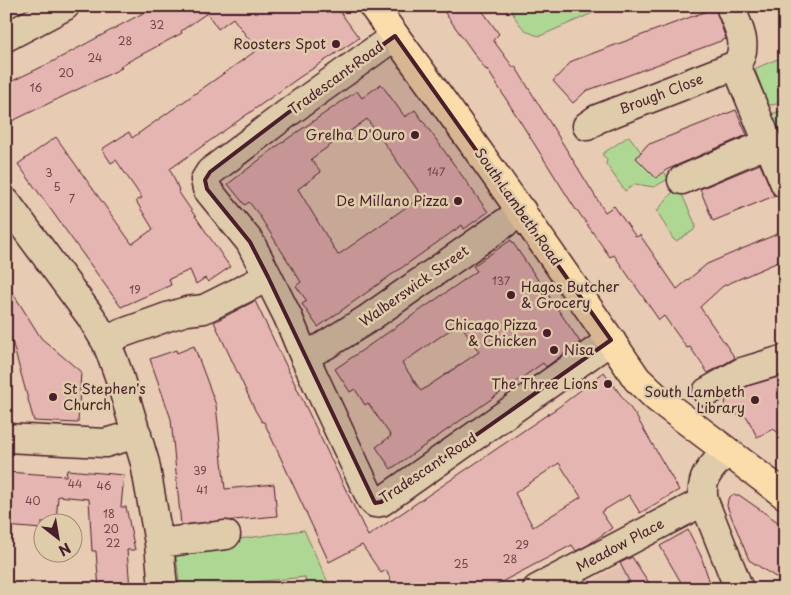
<svg xmlns="http://www.w3.org/2000/svg" width="791" height="595" font-family="'Playpen Sans',sans-serif">
<style>
.built{fill:#e3c1af}
.green{fill:#afd794;stroke:#7c7b60}
.building{fill:#e5b5b1;stroke:#4a1f2b;fill-rule:evenodd}
.lines{fill:none;stroke-linecap:round;stroke-linejoin:round}
.minor-casing{stroke:#4a1f2b;stroke-width:31}
.highway-casing{stroke:#4a1f2b;stroke-width:31}
.minor{stroke:#dfccaa;stroke-width:28}
.highway{stroke:#fbddab;stroke-width:28}
.marked{fill:#4a1f2b;fill-opacity:0.2;stroke:#4a1f2b;stroke-width:4;stroke-linejoin:round}
.poi-dot{fill:#4a1f2b;stroke:#dfccaa;stroke-width:2}
.labels{text-anchor:middle;stroke-width:5;stroke-linejoin:round;paint-order:stroke}
.number-label{font-size:11px;fill:#71444c}
.poi-label{font-size:14px;fill:#4a1f2b;stroke:#dfccaa;text-anchor:end}
.street-label{font-size:14px;fill:#4a1f2b;stroke:#dfccaa}
</style>
<rect width="100%" height="100%" fill="#e7cbb2"/>
<filter id="ink" filterUnits="userSpaceOnUse"><feTurbulence type="fractalNoise" baseFrequency=".02" numOctaves="2"/><feDisplacementMap in="SourceGraphic" scale="10" xChannelSelector="R" yChannelSelector="G"/><feConvolveMatrix kernelMatrix="1 2 1 2 8 2 1 2 1" color-interpolation-filters="sRGB"/></filter>
<g filter="url(#ink)">
<!-- built -->
<path class="built" d="M621,565L634,589H579Z"/>
<!-- green -->
<path class="green" d="M509,6H602V9L540,36C522,33 517,21 509,6Z
M785,56V102L772,105L768,104L755,70L756,68Z
M785,110V149L771,114Z
M629,136L641,152L636,158L656,177L664,171L668,179L654,187L635,184L625,191L606,164L607,160L602,154Z
M675,189L680,190L696,226L693,231L676,241L673,239L657,211Z
M304,530L331,589H307L305,577L180,589L175,548Z"/>
<!-- building -->
<path class="building" d="M156,6H336L359,38L300,77L170,169L179,190L178,191L230,267L208,282L205,278L196,284L190,270L169,279L171,285L121,307L18,164L56,137L132,244L153,229L136,201L142,198L116,160L111,163L102,149L129,132L132,138L257,50L233,18L218,29L207,13L181,31L182,33L120,66L122,68L6,124V84L52,62Z
M440,6H479L499,34L493,40L513,67L515,66L605,212L614,206L636,237L640,235L677,289L707,264L777,234L785,253V259L723,286L700,307L735,358L708,373L690,347L687,348L664,316L659,320L614,255L610,257L577,210H576L487,69L486,70Z
M715,8L726,39L586,91L573,103L553,81L572,61Z
M381,84L405,117L415,110L488,212L464,229L462,225L318,327L302,304L307,301L296,286L301,282L259,215L249,202L245,205L228,184L280,144L357,91L362,98ZM367,119L422,196L338,255L298,189L321,172L311,159Z
M736,110L747,135L666,170L656,178L636,158L647,145Z
M760,164L774,196L713,221L700,189Z
M511,240L580,342L546,367L543,363L391,469L376,447L391,436L368,403L365,405L355,389L350,392L335,369L477,271L473,266ZM460,323L479,352L421,391L402,363Z
M6,282L41,338L81,372L78,423L34,421L6,319Z
M255,301L368,536L560,406L604,372L636,416L679,490L640,513L629,495L601,512L612,528L588,545L576,551L572,545L488,589H395L386,570L381,573L362,545L329,562L264,422H262L255,410L214,322ZM559,463L581,497L533,527L515,493Z
M194,346L216,405L225,489L274,484L277,516L181,525L171,419L150,359L176,350L177,353Z
M785,375V437L773,429L757,437L747,417L724,412L726,399L748,386Z
M67,470L124,475L121,507H126L135,550H127L130,589H99L96,551H92L89,499L58,496L56,522H42V529L6,526V472L66,476Z
M732,495H739L785,527V583L749,560L727,506L728,499Z
M688,530L701,556L712,589H685L660,546Z
M632,557L653,589H633L620,563Z"/>
<g class="lines">
<!-- minor casing -->
<g class="minor-casing">
<path id="minor" d="M730,6C738,27 750,45 736,65L785,184
M395,36L293,109L210,172L205,180L207,189L250,242L268,277L288,317L304,356L371,499L375,503L381,502L611,340
M6,37L65,6
M587,126L597,119L736,65
M682,180L768,143
M6,202L91,317L106,342L113,359L119,376L145,463L159,543L163,589
M106,342L120,334L167,317L187,311L204,309L268,277
M304,356L324,346L366,320L522,211
M707,392L742,372L785,359
M6,438L105,443L137,434
M726,452C711,468 699,477 704,501L739,589
M159,543L226,535
M537,589L704,501"/>
</g>
<!-- highway casing -->
<g class="highway-casing">
<path id="highway" d="M373,6C464,129 551,253 637,379L658,399L785,495"/>
</g>
<!-- minor -->
<use href="#minor" class="minor"/>
<!-- highway -->
<use href="#highway" class="highway"/>
</g>
</g>
<!-- marked area -->
<path class="marked" d="M395,36L611,340L381,502L375,503L268,277L250,242L207,189L205,180L210,172L293,109Z"/>
<!-- markers -->
<g class="poi-dot">
<circle cx="336" cy="44" r="5"/>
<circle cx="415" cy="135" r="5"/>
<circle cx="458" cy="201" r="5"/>
<circle cx="511" cy="295" r="5"/>
<circle cx="547" cy="333" r="5"/>
<circle cx="554" cy="350" r="5"/>
<circle cx="608" cy="384" r="5"/>
<circle cx="53" cy="397" r="5"/>
<circle cx="755" cy="400" r="5"/>
</g>
<g class="labels">
<!-- number labels -->
<g class="number-label">
<text x="157" y="29">32</text>
<text x="125" y="45">28</text>
<text x="95" y="62">24</text>
<text x="66" y="77">20</text>
<text x="36" y="92">16</text>
<text x="436" y="176">147</text>
<text x="49" y="177">3</text>
<text x="57" y="191">5</text>
<text x="72" y="203">7</text>
<text x="501" y="285">137</text>
<text x="135" y="294">19</text>
<text x="200" y="475">39</text>
<text x="75" y="488">44</text>
<text x="104" y="490">46</text>
<text x="202" y="494">41</text>
<text x="33" y="505">40</text>
<text x="109" y="518">18</text>
<text x="111" y="533">20</text>
<text x="113" y="547">22</text>
<text x="522" y="549">29</text>
<text x="510" y="563">28</text>
<text x="461" y="568">25</text>
</g>
<!-- poi labels -->
<g class="poi-label">
<text x="326" y="49">Roosters Spot</text>
<text x="405" y="140">Grelha D'Ouro</text>
<text x="448" y="206">De Millano Pizza</text>
<text x="521" y="292" text-anchor="start">Hagos Butcher<tspan x="521" dy="16">&amp; Grocery</tspan></text>
<text x="537" y="330">Chicago Pizza<tspan x="537" dy="16">&amp; Chicken</tspan></text>
<text x="564" y="355" text-anchor="start">Nisa</text>
<text x="598" y="389">The Three Lions</text>
<text x="63" y="394" text-anchor="start">St Stephen's<tspan x="63" dy="16">Church</tspan></text>
<text x="745" y="397">South Lambeth<tspan x="745" dy="16">Library</tspan></text>
</g>
<!-- street labels -->
<g class="street-label">
<text transform="translate(336 78) rotate(-36)" y="5">Tradescant Road</text>
<text transform="translate(661 94) rotate(-21)" y="5">Brough Close</text>
<text transform="translate(518 207) rotate(55)" y="5">South Lambeth Road</text>
<text transform="translate(414 286) rotate(-35)" y="5">Walberswick Street</text>
<text transform="translate(428 468) rotate(-34)" y="5">Tradescant Road</text>
<text transform="translate(620 545) rotate(-28)" y="5">Meadow Place</text>
</g>
</g>
<!-- margin -->
<rect width="791" height="595" fill="none" stroke="#dfccaa" stroke-width="25"/>
<rect x="12" y="12" width="766" height="570" fill="none" stroke="#4a1f2b" stroke-width="2" filter="url(#ink)"/>
<!-- north arrow -->
<g transform="translate(58 538) rotate(149)"><circle r="24" fill="#dfccaa" stroke="#a38777"/>
<path d="M0-4L9 19L0 12L-9 19Z" fill="#4a1f2b"/>
<text y="-8" font-size="14" font-weight="bold" text-anchor="middle" fill="#4a1f2b">N</text>
</g>
</svg>
